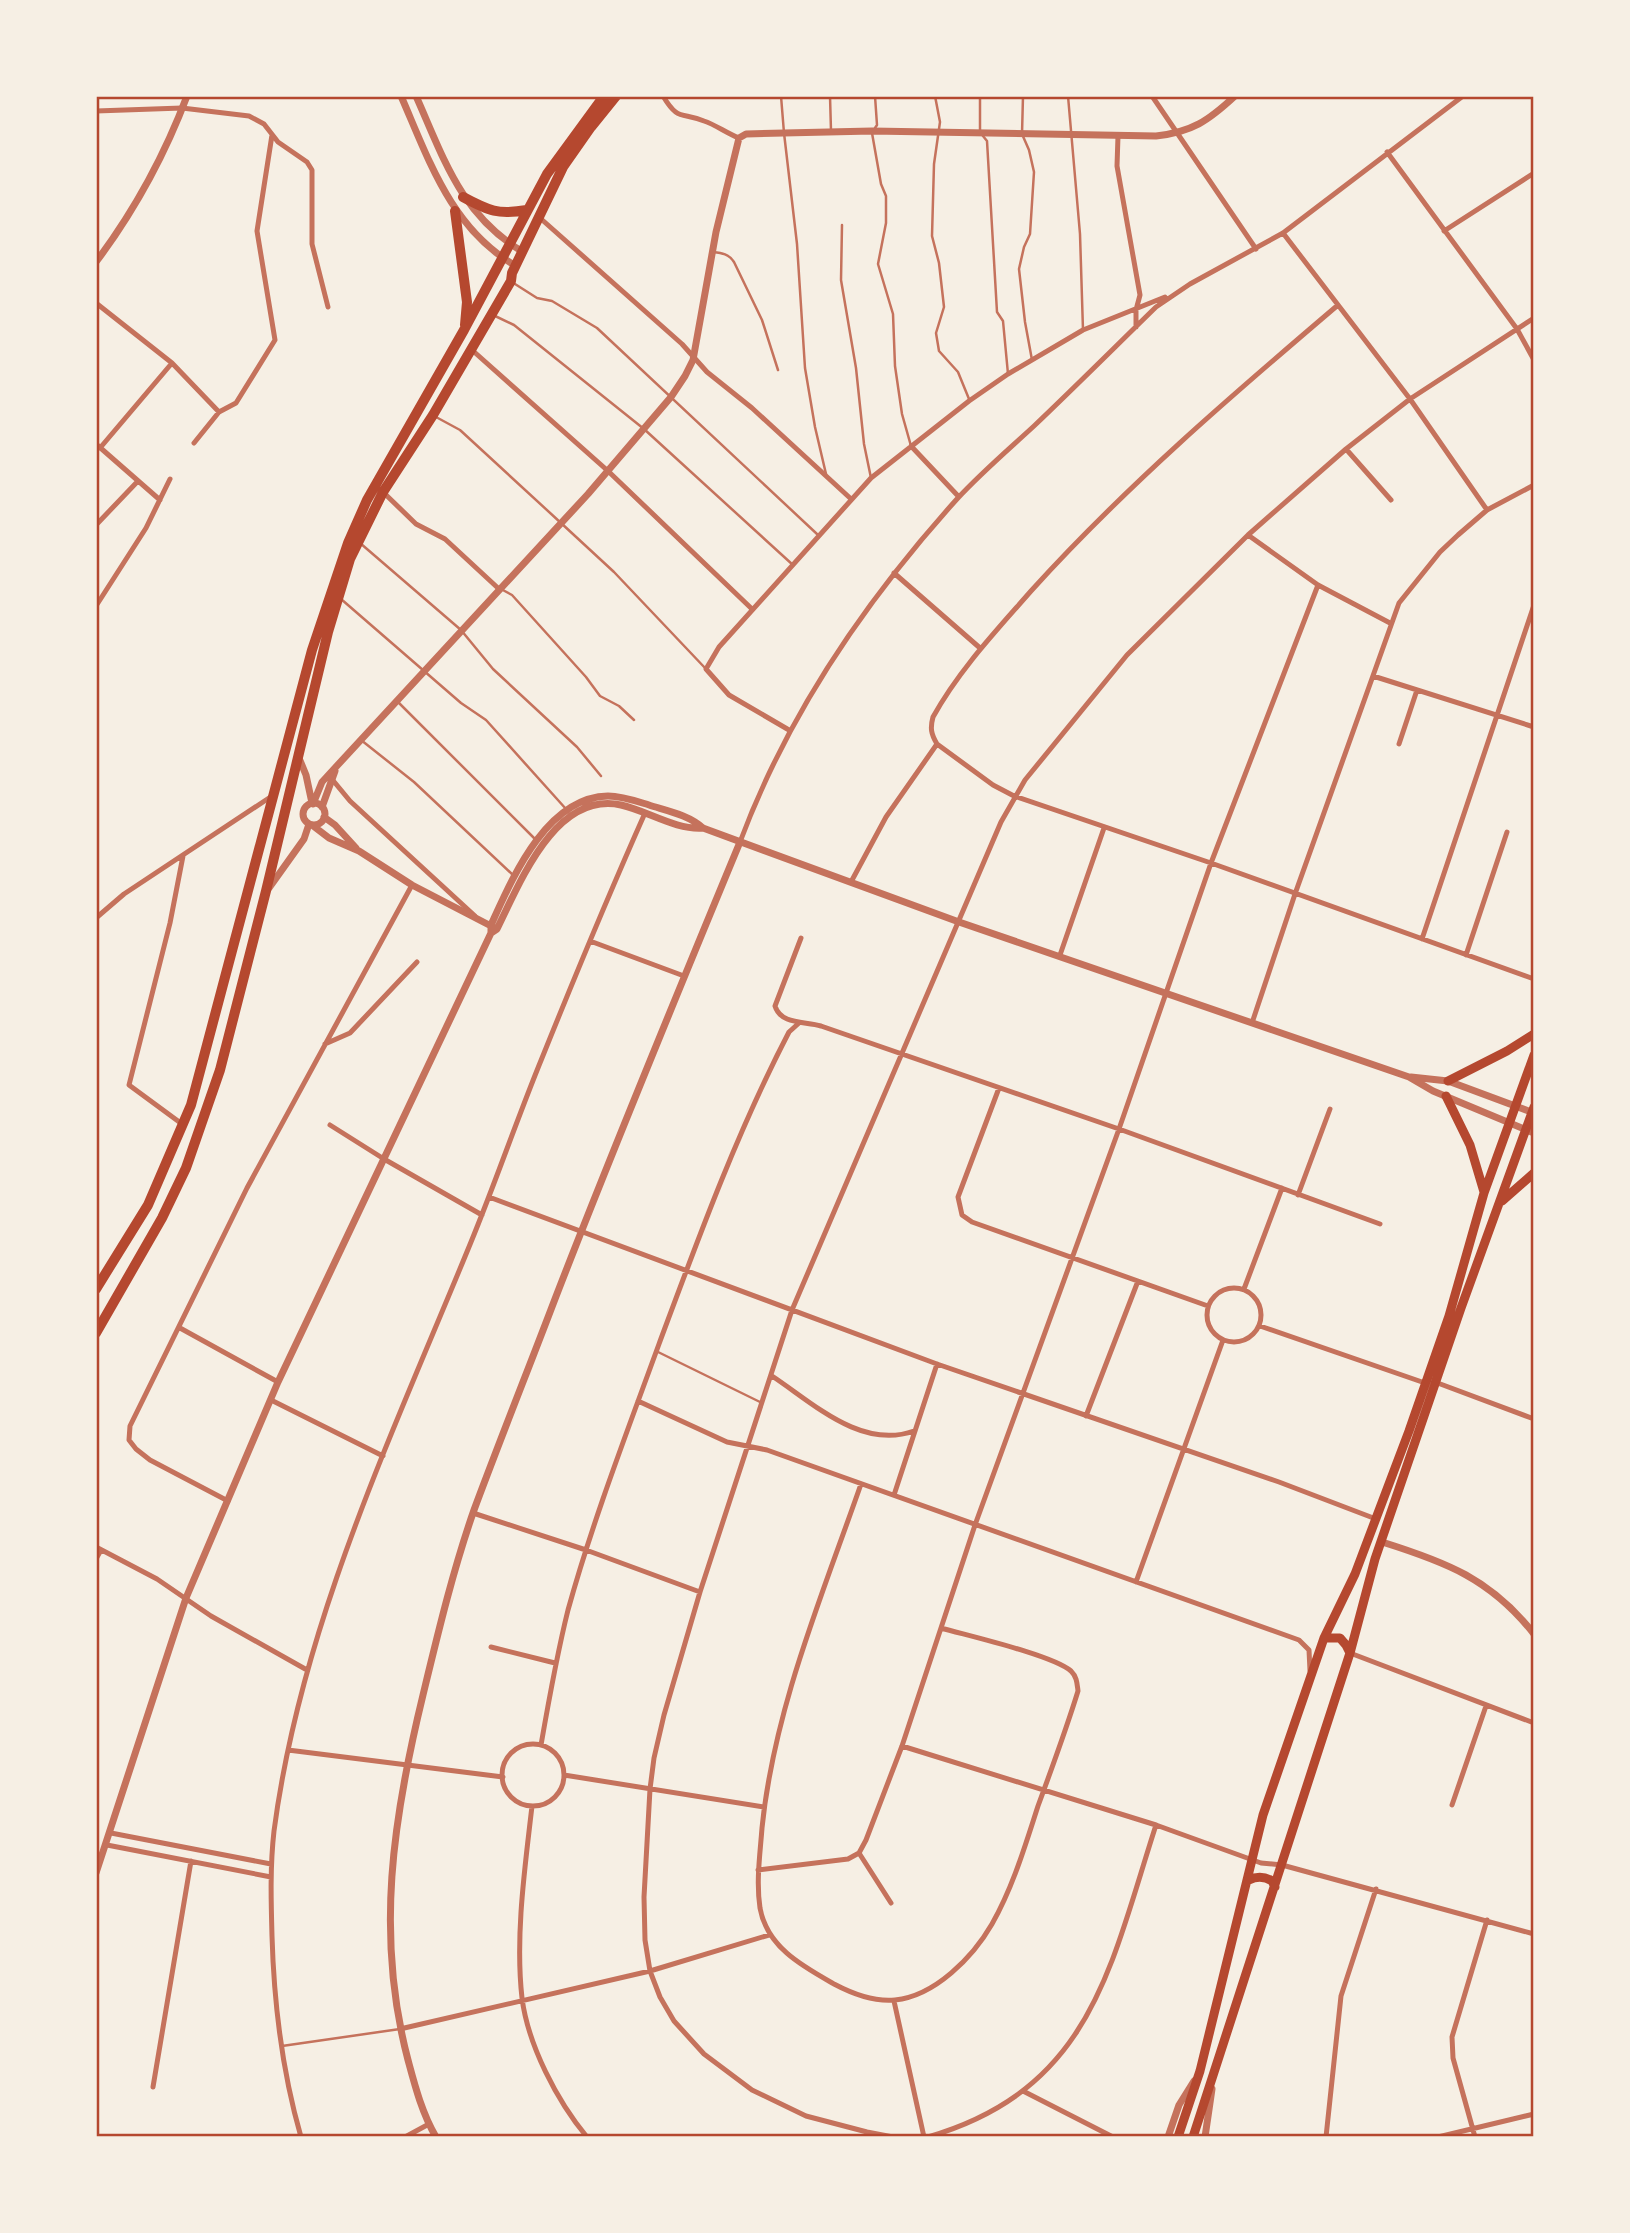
<svg xmlns="http://www.w3.org/2000/svg" width="1630" height="2233" font-family="Merriweather,serif">
<style>
.lines{fill:none;stroke-linecap:round;stroke-linejoin:round}
.service{stroke:#c5725c;stroke-width:2.5}
.minor{stroke:#c5725c;stroke-width:5}
.tertiary{stroke:#c5725c;stroke-width:7}
.primary{stroke:#b5482f;stroke-width:9}
.trunk{stroke:#b5482f;stroke-width:10}
.neatline{fill:none;stroke:#b5482f;stroke-width:2.5}
</style>
<rect width="100%" height="100%" fill="#f6efe4"/>
<g class="lines">
<!-- service -->
<path class="service" d="M781,96L784,133L797,244L805,368L815,427L826,474
M830,96L831,131
M935,96L940,122L934,164L932,236L939,263L944,307L936,333L939,351L958,372L969,399
M980,96V131
M1023,96L1022,134L1029,150L1034,172L1030,234L1024,247L1019,269L1025,322L1032,360
M1068,96L1080,234L1083,330
M875,128L877,125L875,96
M872,133L881,184L886,196V223L878,264L893,314L895,366L902,414L911,446
M983,136L987,141L997,312L1003,321L1008,374
M842,225L841,280L856,368L864,444L871,478
M713,252C722,253 729,254 734,262L762,320L778,370
M515,284L537,298L552,301L597,328L817,534
M493,315L514,325L644,429L793,565
M436,417L460,430L561,523L614,572L706,669
M360,543L461,630L493,669L577,747L601,776
M501,589L512,595L586,677L600,696L619,706L634,720
M341,599L461,703L486,720L566,809
M398,702L535,839
M361,740L414,782L513,875
M656,1351L760,1402
M282,2046L400,2029"/>
<!-- minor -->
<path class="minor" d="M663,96C678,121 681,112 704,121C716,125 726,133 739,138
M1152,96L1256,249
M96,111L182,108L249,116L264,124L278,142L307,162L312,170V244L328,307
M1118,136L1117,166L1140,295L1136,310V327
M1387,152L1517,329L1534,360
M540,218L682,344L707,372L752,408L850,498
M1444,231L1534,173
M1283,233L1410,399L1487,510
M96,303L172,363L219,412
M1338,305C1231,396 1125,487 1031,591C996,631 959,670 933,717C930,728 931,734 937,744L993,785L1014,796L1211,863L1534,979
M472,350L608,471L752,609
M194,443L219,412L236,403L275,340L257,231L272,135
M96,444L160,500
M911,446L959,497
M100,448L172,363
M1346,449L1391,500
M383,492L416,524L445,539L499,589
M96,525L138,481
M1248,535L1318,585L1390,623
M894,573L980,648
M96,606L146,528L170,479
M1373,676L1534,727
M789,730L729,695L706,669L719,647L871,478L969,401L1008,374L1083,330L1165,297
M1399,744L1417,690
M331,778L350,801L475,916
M740,842C788,713 865,601 957,499C981,473 1008,450 1034,426C1075,387 1115,347 1156,307L1190,284L1283,233L1463,96
M851,882L886,817L937,744
M96,918L124,894L272,796
M801,938L775,1006C781,1025 805,1021 821,1026L1119,1129L1380,1224
M1422,939L1534,605
M590,941L684,976
M1060,955L1104,828
M1466,955L1507,832
M1252,1023L1295,894L1399,603L1440,552L1458,535L1487,510L1534,485
M325,1044L350,1033L417,962
M999,1088L958,1197L962,1215L972,1222L1208,1306
M182,1124L129,1085L170,923L183,856
M330,1125L384,1159L482,1215
M1298,1195L1330,1109
M489,1197L937,1364L1279,1482L1376,1519
M1207 1315a27 27 0 1 1 54 0a27 27 0 1 1-54 0Z
M1244,1289L1282,1188
M1260,1326L1425,1383
M180,1328L278,1382
M772,1376C813,1403 861,1450 914,1431
M1435,1382L1534,1419
M271,1400L383,1456
M638,1401L727,1442L767,1450L1299,1640L1309,1650L1310,1671
M1086,1416L1138,1281
M861,1484C822,1596 774,1709 762,1828C760,1855 756,1881 760,1908C767,1947 802,1966 834,1984C851,1993 875,2002 895,2000C935,1996 973,1957 992,1924C1013,1887 1025,1846 1038,1806C1052,1768 1066,1730 1078,1691C1077,1683 1077,1677 1071,1671C1052,1655 969,1636 941,1628
M894,1495L937,1364
M228,1501L150,1460L136,1449L129,1440L130,1426L247,1188L412,885
M473,1513L586,1550L700,1592
M96,1547L157,1579L211,1616L307,1670
M96,1559L101,1550
M1136,1582L1223,1340
M491,1647L555,1663
M1350,1653L1534,1723
M502 1775a31 31 0 1 1 62 0a31 31 0 1 1-62 0Z
M541,1745C549,1699 557,1654 568,1610C593,1520 627,1432 659,1344C698,1239 737,1132 789,1032L799,1023
M902,1746L1156,1825L1261,1863L1282,1865L1534,1934
M288,1750L503,1777
M564,1775L764,1807
M1452,1805L1486,1706
M532,1806C525,1867 515,1936 522,1998C528,2045 557,2101 587,2137
M111,1833L271,1864
M107,1845L271,1877
M859,1853L891,1903
M758,1870L848,1859L859,1853L866,1840L902,1746L975,1525L1119,1129L1211,863L1318,585
M894,2001L924,2137
M400,2029L650,1971L769,1935
M153,2087L191,1861
M1023,2091L1113,2137
M301,2137C282,2071 274,2005 272,1936C271,1901 270,1866 274,1831C301,1625 393,1433 471,1242C496,1181 517,1119 542,1058C575,976 609,894 645,813
M405,2137L429,2124
M893,2137L867,2132L806,2116L752,2090L704,2054L674,2021L660,1997L650,1971L645,1940L644,1897L650,1789L654,1758L664,1715L700,1592L792,1310L1001,822L1025,780L1127,655L1248,535L1346,449L1410,399L1534,318
M928,2137C1092,2089 1110,1967 1156,1825
M1326,2137L1341,1996L1376,1889
M1438,2137L1534,2114
M1475,2137L1453,2058L1452,2037L1487,1920"/>
<!-- tertiary -->
<path class="tertiary" d="M401,96C429,160 451,229 516,266
M416,96C444,159 461,215 523,252
M96,262C135,210 164,157 187,96
M299,758L306,775L312,803
M303 814a11 11 0 1 1 22 0a11 11 0 1 1-22 0Z
M313,804L322,782L588,494L671,397L685,376L693,360L716,232L739,138L746,134L872,131L1156,136C1192,132 1208,121 1235,96
M322,807L335,771
M324,817L335,825L356,848
M312,825L329,838L359,851L412,885L493,927
M269,888L304,839L309,824
M491,933L497,929C520,883 555,791 621,805C648,811 675,830 703,828
M1411,1077L1448,1081L1534,1113
M1382,1542C1446,1562 1491,1579 1534,1634
M96,1873L186,1598L278,1382L491,933V925C512,879 546,797 608,796C622,796 636,801 649,805C668,811 689,815 703,828L959,922L1409,1077L1433,1091L1534,1133
M436,2137C422,2113 415,2086 408,2060C375,1935 393,1818 423,1695C438,1633 453,1570 474,1510C500,1440 528,1370 555,1299C614,1146 677,994 740,842
M1168,2137L1179,2105L1194,2081
M1205,2137L1212,2089"/>
<!-- primary -->
<path class="primary" d="M1448,1081L1507,1051L1534,1034
M1446,1096L1470,1145L1484,1192
M1502,1201L1534,1173
M1324,1638H1340L1346,1645L1350,1653
M1249,1880C1257,1876 1264,1876 1272,1881L1275,1887
M1178,2137L1200,2071L1263,1815L1324,1638L1355,1574L1409,1431L1449,1316L1484,1193L1534,1055
M1193,2137L1350,1653L1375,1559L1461,1308L1534,1107"/>
<!-- trunk -->
<path class="trunk" d="M463,197C489,211 498,215 527,210
M455,211L467,302L465,325
M96,1289L148,1205L191,1105L312,650L348,543L367,500L464,330L547,174L604,96
M96,1333L162,1218L186,1168L220,1070L266,891L328,632L350,559L383,492L433,415L511,281L512,273L563,167L591,127L616,96"/>
</g>
<!-- border -->
<rect width="1630" height="2233" fill="none" stroke="#f6efe4" stroke-width="196"/>
<rect x="98" y="98" width="1434" height="2037" class="neatline"/>
</svg>
